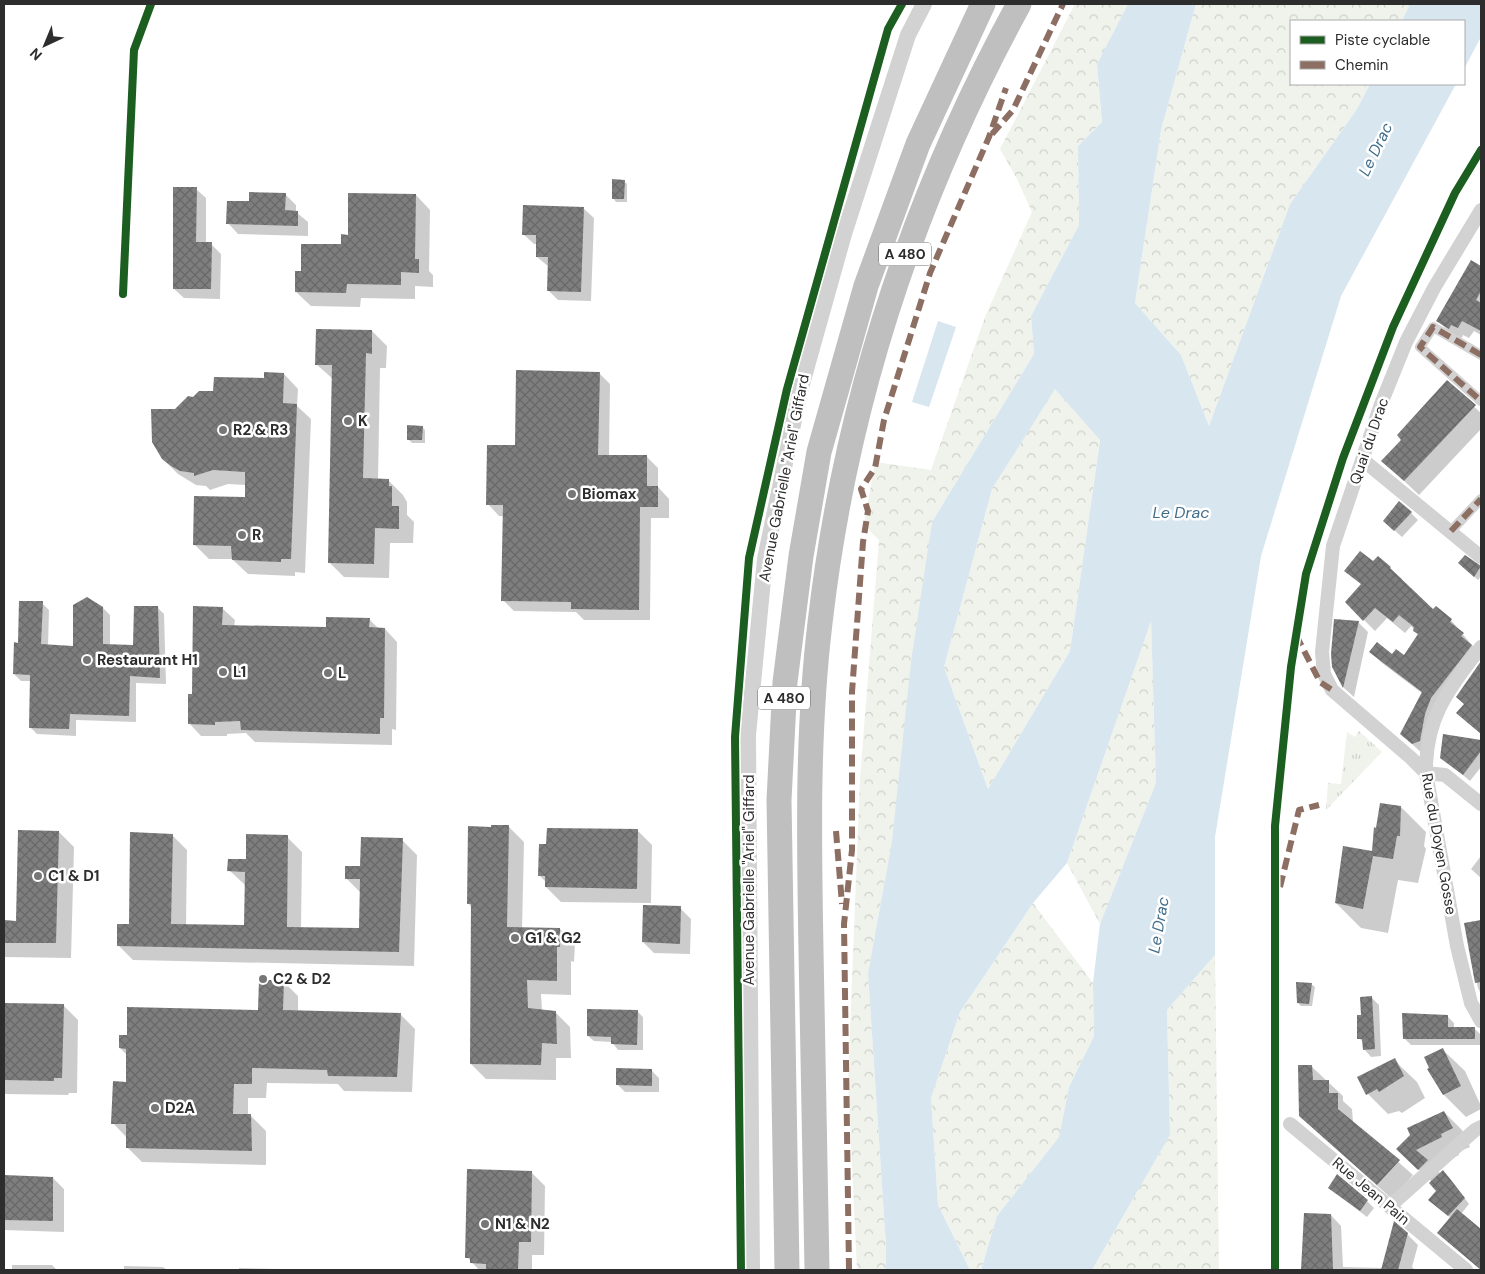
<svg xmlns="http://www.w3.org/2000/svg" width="1485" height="1274" font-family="'DM Sans',sans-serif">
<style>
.grass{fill:url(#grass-tufts)}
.forest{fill:url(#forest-crowns)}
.water{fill:#d8e6f0;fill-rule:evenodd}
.shadow{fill:#0003}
.building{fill:url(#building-cross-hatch)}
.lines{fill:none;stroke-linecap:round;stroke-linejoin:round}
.pedestrian{stroke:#d2d2d2;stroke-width:10}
.minor{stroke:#d2d2d2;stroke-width:14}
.tertiary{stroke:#d2d2d2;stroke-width:16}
.motorway{stroke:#bfbfbf;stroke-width:25}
.quiet{stroke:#8d6e63;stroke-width:6;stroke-dasharray:12 6;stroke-linecap:butt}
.cycleway-casing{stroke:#fff;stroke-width:11}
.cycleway{stroke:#1b5e20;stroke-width:8}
.poi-dot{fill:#767676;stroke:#fff;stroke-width:2}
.labels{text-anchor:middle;stroke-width:5;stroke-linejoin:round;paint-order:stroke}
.shield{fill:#fff;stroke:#6c6c6c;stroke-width:1}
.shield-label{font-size:14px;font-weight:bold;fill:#2d2d2d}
.poi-label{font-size:15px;font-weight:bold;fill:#2d2d2d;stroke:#fff;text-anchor:start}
.street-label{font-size:15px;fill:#2d2d2d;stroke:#fff}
.water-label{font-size:16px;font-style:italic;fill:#3f6d8b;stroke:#fff}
</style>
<defs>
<pattern id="grass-tufts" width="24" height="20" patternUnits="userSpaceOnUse" patternTransform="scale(1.25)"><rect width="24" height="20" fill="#f0f3eb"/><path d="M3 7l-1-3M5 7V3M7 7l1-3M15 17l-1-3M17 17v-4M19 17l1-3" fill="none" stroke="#ced1ca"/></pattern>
<pattern id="forest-crowns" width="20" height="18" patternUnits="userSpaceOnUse" patternTransform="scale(1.25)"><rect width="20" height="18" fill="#f0f3eb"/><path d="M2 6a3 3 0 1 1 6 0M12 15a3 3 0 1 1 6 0" fill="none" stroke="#ced1ca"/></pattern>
<pattern id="building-cross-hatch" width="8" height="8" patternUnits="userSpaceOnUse" patternTransform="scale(1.25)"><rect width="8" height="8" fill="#7e7e7e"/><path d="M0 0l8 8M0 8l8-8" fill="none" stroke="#686868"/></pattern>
</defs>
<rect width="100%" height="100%" fill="#fff"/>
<!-- grass -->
<path class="grass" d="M1359,731L1382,752L1326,810L1328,783L1341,784L1347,732L1355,737Z"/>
<!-- forest -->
<path class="forest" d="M1075,4H1128L1097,64L1102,122L1078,146L1079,225L1031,316L1034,354L932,522L892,841L868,973L886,1246V1270H857L848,1081L860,778L879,540L864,525L875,462L931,470L985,317L1032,212L1016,177L1000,149Z
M1196,4H1410L1402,21H1291V84H1370L1357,109L1290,204L1209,426L1181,355L1135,303L1161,130Z
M1055,388L1100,439L1070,651L988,789L944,667L992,489Z
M1151,620L1156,783L1100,924L1067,863Z
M1033,903L1093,983L1094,1036L1069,1087L1059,1137L997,1216L981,1270H970L938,1205L931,1098L960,1012Z
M1215,955L1219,1270H1092L1170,1135L1167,1010Z"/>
<!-- water -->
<path class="water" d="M1128,4H1196L1161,130L1135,303L1181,355L1209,426L1290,204L1357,109L1370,84H1456L1341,296L1261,556L1215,837V955L1167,1010L1170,1135L1092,1270H981L997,1216L1059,1137L1069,1087L1094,1036L1093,983L1100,924L1156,783L1151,621L1067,863L1033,903L960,1012L931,1098L938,1205L970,1270H886V1246L868,973L892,841L911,662L932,522L1034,354L1031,316L1079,225L1078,146L1102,122L1097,64ZM1055,389L1100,440L1070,651L988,789L944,667L992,489Z
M1410,4H1481V37L1464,69V21H1402Z
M938,321L956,327L929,407L912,402Z"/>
<!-- shadow -->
<path class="shadow" d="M624,181L627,184V202H616L613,198Z
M196,189L206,198V244H211L221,254L220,299L184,298L174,289Z
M285,194L296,205V212L308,222V236L238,234L228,223L250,202Z
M416,195L430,210L429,271L433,275V287L415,286V299L361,298L360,307L311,306L296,292L303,273Z
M583,208L594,218L591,301L558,300L548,290L549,267L537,257V244H534L523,234Z
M1472,262L1481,268V335L1474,331L1469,338L1463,335L1461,339L1449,332L1438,321Z
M372,331L387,346L386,368H380L378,480H388L403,495L407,502V515L414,522L413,543H390L389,578L344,577L329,562L333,379L316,364Z
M599,373L610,384L609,456L647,457L658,468V487L669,499V518H651L650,620H584L576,612L514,611L503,600L504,516H499L488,504L516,447Z
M284,374L298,389L297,406L311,419L305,573L295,572V576L248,574L232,559H209L194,544L246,498V485L228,484L210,490L206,486L196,485L178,474L163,459L176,410L193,399Z
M1447,382L1481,413V429L1419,495L1383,461L1403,440Z
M422,427L425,430V443H412L408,439Z
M1411,513L1418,520L1402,537L1392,528Z
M1465,557L1481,568V576L1478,580L1462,566Z
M1374,563L1390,568L1402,579L1400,580L1433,611L1451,620L1481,656L1442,710L1424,755L1401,734L1423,694L1382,663L1370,652L1405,657L1419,635L1411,626L1405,633L1387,618L1375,631L1346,602L1362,585L1346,570Z
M42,603L49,610L48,646L74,648L103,608L110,615V646L134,647L157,607L164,614L166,684L136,683V722L76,720V736L37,734L30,727L31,681H21L14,674L19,644Z
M222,608L235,620L234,627L328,628L369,619L379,629H385L397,642L396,730L392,729V745L255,742L246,733L227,734V736H201L189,723L193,695Z
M1358,622L1368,632L1354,697L1344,688L1333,667Z
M1481,664V734L1458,713L1465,704L1457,697Z
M1444,736L1481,741V767L1470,781L1441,757Z
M1401,807L1426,832L1424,846L1426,849L1418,883L1398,880L1388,933L1361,928L1336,903L1373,852L1377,829Z
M469,827H509L524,842L522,929H560L575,944L574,962L571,961V995L541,994L542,1011L555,1012L570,1027L571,1058H556V1080L486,1079L471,1064L472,908L468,903Z
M637,830L652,845L651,903L561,902L546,887V882L539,875Z
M59,832L74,847L71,958L4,957V922H18Z
M172,835L187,850L186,925L245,926L246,886L229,870L287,837L302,852L301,928L360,929L361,893L346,878L402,840L417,855L414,966L133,960L118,945L131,925Z
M1481,856V878L1471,869Z
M680,908L691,919L690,954L654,953L643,942Z
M1481,921L1480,959L1481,994L1478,988L1465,924Z
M283,981L298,996V1012L400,1014L415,1029L412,1092L344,1091L338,1084L267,1083L266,1098H248V1116H251L266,1131V1165L142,1162L127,1147V1138L113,1123L127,1083V1055L120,1048L128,1036L259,1011Z
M1311,984L1315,987L1312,1006H1301L1298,1003Z
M1371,997L1379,1005L1381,1056L1371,1057L1364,1049V1043L1359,1038L1362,1016Z
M4,1004L63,1005L78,1020L77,1093H69L68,1095L4,1094Z
M637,1011L643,1017V1050H618L612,1042L594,1041L588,1036Z
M1447,1016L1454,1023V1028H1474L1481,1035V1045H1411L1404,1038Z
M1442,1049L1465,1071L1481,1106V1109L1466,1117L1444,1095Z
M1394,1060L1417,1082L1425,1098L1402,1113L1399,1111L1388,1114L1366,1092Z
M1311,1066L1343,1096V1101L1352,1109L1353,1122L1413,1175L1392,1199L1315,1130Z
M652,1071L659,1078V1092H625L618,1085Z
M1444,1112L1462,1130L1470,1147L1458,1152L1459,1155L1434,1168L1441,1174L1443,1172L1449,1177L1469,1204L1461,1214L1481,1231V1270L1438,1233L1451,1218L1436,1206L1437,1191L1432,1182L1397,1149Z
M531,1172L545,1186L544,1255H532V1270H479L467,1257Z
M4,1177L53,1178L64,1189V1232L4,1230Z
M1329,1188L1367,1201L1374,1208L1367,1217Z
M1305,1215H1331L1341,1226L1343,1267L1383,1268L1407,1234L1418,1245L1412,1267L1415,1270H1303Z
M12,1265H52L57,1270H12Z
M124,1266L163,1267L167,1270H124Z
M239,1268L277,1269L278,1270H239Z"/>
<!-- building -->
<path class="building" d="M612,179L625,180L624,199H612Z
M173,187H197L196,242H212L211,289H173Z
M249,192L286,193L285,210L298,211V226L226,224L227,201H249Z
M348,193L416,194L415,259H419V273L401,272V285L347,284L346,293L295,292V271H301V244H341V234L348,235Z
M523,205L584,207L581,292L547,291L548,257H536V235H522Z
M1471,260L1481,266V291L1476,300L1481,303V331L1462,321L1458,328L1451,325L1449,329L1436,321Z
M316,329L372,330V354L366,353L363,478L389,479V486H392V506H399V529L375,528L374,564L328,563L332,365H315Z
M516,370L600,372L598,455H647V486H658V507H640L639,610L571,609V602L501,601L503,505H486L487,445H515Z
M264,372L284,373L283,403L297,404L291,559H281V562L232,560L231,546L193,545L194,496L245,497V472L213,470L194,476V473L180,471L171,466L162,459L152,442L151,409H175L188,396L193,397L199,391H213L214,377L264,378Z
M1447,380L1476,405L1404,481L1381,461L1401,440L1397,435Z
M407,425L423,426L422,440H407Z
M1399,501L1412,512L1394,531L1383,521Z
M1360,551L1373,561L1378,556L1391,567L1390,568L1433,609L1436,606L1452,619L1450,622L1464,633L1461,636L1472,645L1431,698L1425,714L1420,741L1412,744L1400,734L1422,692L1369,652L1377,642L1392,654L1396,649L1404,655L1418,634L1413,631L1414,627L1399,615L1393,622L1375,608L1363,621L1345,602L1361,584L1344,571Z
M1465,555L1481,566L1474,577L1458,563Z
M87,597L103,607V644L133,645L134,606H158L160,678L130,676L129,716L70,714L69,729L29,728L30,675L13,674L14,642L18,643L19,601H43L41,644L73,646V605Z
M193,606L223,607L222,625L326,627V617L370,618L369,627L385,628L384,718H380V734L241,730L240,721L215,722V725L188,724V694H192Z
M1334,619L1359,621L1343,688L1332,667L1331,654Z
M1481,661V734L1456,713L1464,704L1456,697Z
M1443,734L1481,740V751L1463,775L1440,758Z
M1380,803L1401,806L1400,836H1397L1393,859L1373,856L1363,909L1335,903L1343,846L1372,851L1374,827L1376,828Z
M491,825H509L507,927L560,928V947H557V981L527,980L528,1008L556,1011L557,1044L542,1043L541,1065L470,1064L471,904H467L468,826L491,827Z
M547,828L638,829L637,889L545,887V876H538L539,844H546Z
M18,830L59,831L56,943H4V920L16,921Z
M130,832L173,834L171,924L244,925L245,872L227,871L228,859H246V834L288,835L287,927L359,928L360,879H345V866H360L361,837L403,838L399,952L117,946V924H129Z
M643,905L681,906L680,944L642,942Z
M1481,920V982L1475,983L1464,923Z
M259,980H284L283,1010L401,1013L397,1077L328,1076L327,1070L252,1068V1084H234L233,1114H251L252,1151L126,1148V1124H111L113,1081L126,1082V1049L119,1048V1035H127V1007L258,1010Z
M1296,982L1312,983L1309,1004L1297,1003Z
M1372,996L1375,1049L1363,1050L1362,1039H1357V1015H1361L1360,997Z
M4,1003L64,1004L62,1078H54V1081L4,1080Z
M587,1009L638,1010L637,1045L611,1044V1037L587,1036Z
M1402,1013L1448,1015V1027H1475V1039H1403Z
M1443,1048L1461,1086L1443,1095L1427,1069L1429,1068L1424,1057Z
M1395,1058L1404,1076L1379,1092L1377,1089L1366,1095L1357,1077Z
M1298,1065H1312L1313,1080H1329V1093H1338V1109L1400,1160L1377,1185L1299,1116Z
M616,1068L652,1069V1086L616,1085Z
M1444,1111L1453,1128L1441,1134L1442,1137L1416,1150L1428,1160L1418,1170L1396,1149L1410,1135L1407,1128Z
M467,1169L532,1171L531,1242H519L518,1270H486V1264L470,1263V1258H465Z
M1443,1170L1465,1198L1448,1216L1428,1200L1436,1191L1429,1183Z
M1337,1174L1368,1200L1360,1211L1328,1188Z
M4,1175L53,1177V1221L4,1220Z
M1457,1209L1481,1229V1270L1437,1233Z
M1304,1213L1331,1214L1333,1270H1301Z
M1394,1221L1408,1233L1398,1270H1381Z"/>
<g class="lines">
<!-- pedestrian -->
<path class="pedestrian" d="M1481,355L1433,327L1420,347L1481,401
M1451,531L1481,499"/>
<!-- minor -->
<path class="minor" d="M1481,210L1434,288L1406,342L1381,404L1333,546L1322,652L1324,674L1332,690L1411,758L1426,773L1445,775L1481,804
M1363,460L1481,557
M1481,647C1449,689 1425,717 1426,773L1457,946L1471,1003L1481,1021
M1290,1124L1466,1270
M1390,1206L1475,1130L1481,1127"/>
<!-- tertiary -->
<path class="tertiary" d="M752,1270L748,735L765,559L800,391L844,234L908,35L924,4"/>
<!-- motorway -->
<path class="motorway" d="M787,1270L779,800L785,682L801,556L819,452L866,286L918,144L983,4
M817,1270C814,1163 813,1056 811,950C809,840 807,732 820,623C845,405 914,196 1019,4"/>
<!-- quiet -->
<path class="quiet" d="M992,134L1013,110L1063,4
M1481,355L1433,327L1420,347L1481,401
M1451,531L1481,499
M1296,635L1320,682L1332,690
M836,831L842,904
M1280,887L1299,810L1319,805
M849,1270L844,924L852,850V692L863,542L868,511L861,489L875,468L884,420L930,273L989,137L1006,88"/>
<!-- cycleway casing -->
<g class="cycleway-casing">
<path id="cycleway" d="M123,294L134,50L151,4
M741,1270L735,737L749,558L787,389L888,29L902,4
M1275,1270V826L1291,667L1306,574L1343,458L1393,327L1455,193L1481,150"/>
</g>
<!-- cycleway -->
<use href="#cycleway" class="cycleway"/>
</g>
<!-- markers -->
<g class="poi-dot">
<circle cx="348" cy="421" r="5"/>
<circle cx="223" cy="430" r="5"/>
<circle cx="572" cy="494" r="5"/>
<circle cx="242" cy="535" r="5"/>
<circle cx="87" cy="660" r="5"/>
<circle cx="223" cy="672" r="5"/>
<circle cx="328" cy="673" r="5"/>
<circle cx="38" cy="876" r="5"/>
<circle cx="515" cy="938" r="5"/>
<circle cx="263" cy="979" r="5"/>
<circle cx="155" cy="1108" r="5"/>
<circle cx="485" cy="1224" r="5"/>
</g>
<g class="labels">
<!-- shield labels -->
<g class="shield">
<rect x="879" y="242.5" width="52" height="23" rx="4"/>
<rect x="758" y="686.5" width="52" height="23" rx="4"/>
</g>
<g class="shield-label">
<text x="905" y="259">A 480</text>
<text x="784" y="703">A 480</text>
</g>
<!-- poi labels -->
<g class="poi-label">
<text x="358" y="426">K</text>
<text x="233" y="435">R2 &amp; R3</text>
<text x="582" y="499">Biomax</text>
<text x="252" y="540">R</text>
<text x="97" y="665">Restaurant H1</text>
<text x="233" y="677">L1</text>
<text x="338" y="678">L</text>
<text x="48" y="881">C1 &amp; D1</text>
<text x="525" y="943">G1 &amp; G2</text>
<text x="273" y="984">C2 &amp; D2</text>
<text x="165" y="1113">D2A</text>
<text x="495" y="1229">N1 &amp; N2</text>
</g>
<!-- street labels -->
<g class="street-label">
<text transform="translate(1369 441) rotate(-71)" y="5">Quai du Drac</text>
<text transform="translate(784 478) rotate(-79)" y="5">Avenue Gabrielle "Ariel" Giffard</text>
<text transform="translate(1439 844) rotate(80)" y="5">Rue du Doyen Gosse</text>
<text transform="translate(749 880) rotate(-90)" y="5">Avenue Gabrielle "Ariel" Giffard</text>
<text transform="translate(1371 1191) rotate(40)" y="5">Rue Jean Pain</text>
</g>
<!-- water labels -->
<g class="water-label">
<text transform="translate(1375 149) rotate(-64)" y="6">Le Drac</text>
<text x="1181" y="518">Le Drac</text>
<text transform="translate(1158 925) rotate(-80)" y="6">Le Drac</text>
</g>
</g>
<!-- border -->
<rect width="1485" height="1274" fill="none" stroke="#2d2d2d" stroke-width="10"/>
<!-- legend -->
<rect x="1290" y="20" width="175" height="65" fill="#ffffff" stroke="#ababab"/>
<rect x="1300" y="36" width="25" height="8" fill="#1b5e20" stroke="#ababab"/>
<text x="1335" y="45" font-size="15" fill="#2d2d2d">Piste cyclable</text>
<rect x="1300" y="61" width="25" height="8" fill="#8d6e63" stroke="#ababab"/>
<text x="1335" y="70" font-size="15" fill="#2d2d2d">Chemin</text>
<!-- north arrow -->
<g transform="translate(45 45) rotate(224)" stroke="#ffffff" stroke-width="4" paint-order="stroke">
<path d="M0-4L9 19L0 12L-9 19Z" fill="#2d2d2d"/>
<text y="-8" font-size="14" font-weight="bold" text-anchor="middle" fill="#2d2d2d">N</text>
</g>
</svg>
